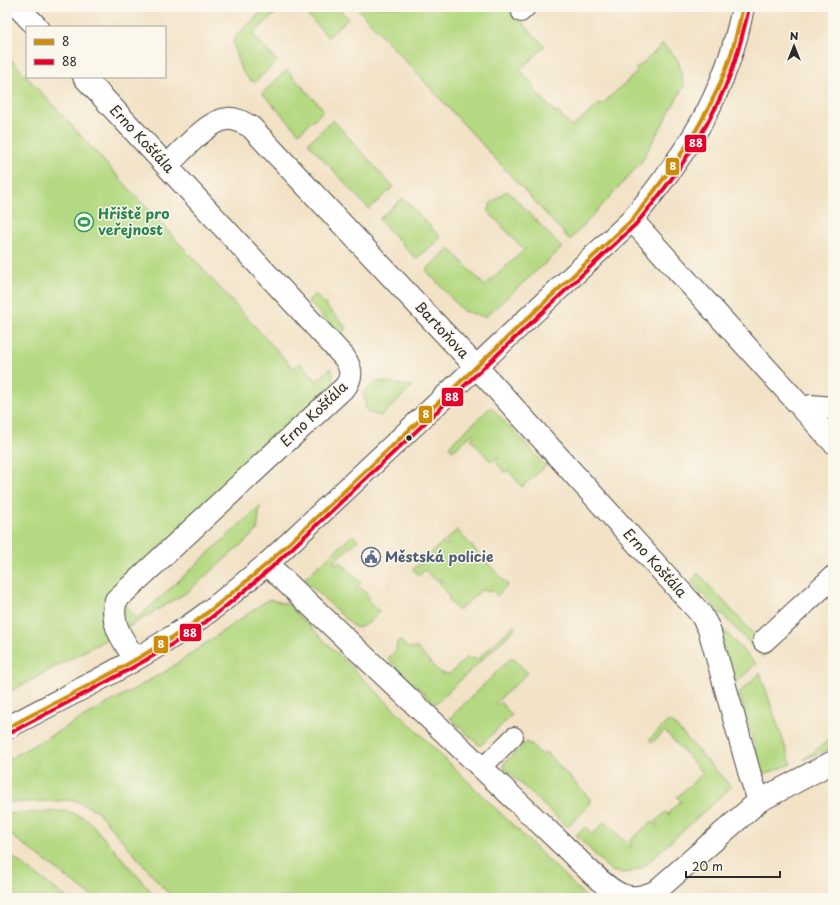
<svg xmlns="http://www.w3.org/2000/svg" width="840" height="905" font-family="'Playpen Sans',sans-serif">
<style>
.green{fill:#b5d982;stroke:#708256}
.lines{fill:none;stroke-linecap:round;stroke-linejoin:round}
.lane-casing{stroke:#494642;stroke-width:20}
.street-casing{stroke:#494642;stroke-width:24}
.lane{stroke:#fff;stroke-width:18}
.street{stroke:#fff;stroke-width:22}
.bus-1-casing{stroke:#fbf7ec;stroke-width:7}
.bus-2-casing{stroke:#fbf7ec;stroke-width:7}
.bus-1{stroke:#ce8d09;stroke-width:4}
.bus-2{stroke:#e4002b;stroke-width:4}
.bus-dot{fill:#2b2b2b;stroke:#fbf7ec;stroke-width:1.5}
.labels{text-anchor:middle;stroke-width:3;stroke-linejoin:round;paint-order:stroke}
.street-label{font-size:14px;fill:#2b2b2b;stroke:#fbf7ec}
.leisure-label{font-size:14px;font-weight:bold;fill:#27864d;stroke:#fbf7ec;text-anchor:start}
.service-label{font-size:14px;font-weight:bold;fill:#4e5e75;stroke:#fbf7ec;text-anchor:start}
.line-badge{stroke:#fbf7ec;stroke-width:1.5}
.badge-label{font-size:11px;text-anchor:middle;font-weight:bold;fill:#fff}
</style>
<rect width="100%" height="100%" fill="#fbf7ec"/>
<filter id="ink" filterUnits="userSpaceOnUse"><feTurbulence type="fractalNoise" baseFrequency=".025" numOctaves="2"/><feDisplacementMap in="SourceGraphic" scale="8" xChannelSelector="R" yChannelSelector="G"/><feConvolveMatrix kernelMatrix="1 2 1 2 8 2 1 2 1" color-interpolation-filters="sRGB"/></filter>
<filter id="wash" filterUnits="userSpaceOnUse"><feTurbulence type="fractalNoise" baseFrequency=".012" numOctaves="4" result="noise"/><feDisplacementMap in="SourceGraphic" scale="16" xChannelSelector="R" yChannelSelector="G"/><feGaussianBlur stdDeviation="0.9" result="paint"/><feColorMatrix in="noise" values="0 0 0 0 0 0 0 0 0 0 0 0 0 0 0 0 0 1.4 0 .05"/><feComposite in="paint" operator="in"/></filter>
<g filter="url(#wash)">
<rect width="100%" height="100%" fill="#f2e2c6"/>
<!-- green -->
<path class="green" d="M267,7H282L253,34L277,61L255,82C240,79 236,53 233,41L235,37Z
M300,7H338L348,19L328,37Z
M356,7H507L545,46L520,70L534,85L532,88L556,113L558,112L572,127L599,104L601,105L637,72L635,70L663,44L678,60L684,86L640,164L570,240Z
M7,55L293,368L299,362L317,381L331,368L333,373V384L106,598C100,613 101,625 107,639L7,693Z
M287,70L324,110L299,133L262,93Z
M333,120L393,187L369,209L308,143Z
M506,191L511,194L562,248L485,317L463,311L426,270L449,248L485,286L524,250L487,210L491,207L489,205Z
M403,198L441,238L416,259L379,219Z
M315,294L347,328L339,335L308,301Z
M377,381L413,386L381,416L367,412L363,393Z
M491,407L546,466L522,487L508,470L505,473L496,462L499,459L498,457L491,462L471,439L474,436L472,434L453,451L449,446Z
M260,506L257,531L186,593L123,630V604L138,618Z
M457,530L508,585L497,596L492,591L481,590L458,611L448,599L450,597L439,584L442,581L441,579L437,582L425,570L419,576L413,569L443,542L446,546L448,544L445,541Z
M353,535L358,540L334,561L336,564L340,561L361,583L355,589L357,590L360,587L370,598L367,601L380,612L368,623L359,628L353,626L304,579Z
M698,573L769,651L763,657L691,582Z
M269,599L287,604L587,898H172L96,810L73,800L7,803V760L166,671Z
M716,622L756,664L735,683Z
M514,625L516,628L435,704L388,659L396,650L397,642L400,640L408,648H417L440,673L450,674L466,658L478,659Z
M512,657L528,673L495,703L497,705L500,702L512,715L480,746L450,718Z
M760,673L791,764L763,775L739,693Z
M667,722L673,723L731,787L643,867C633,872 623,875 611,871L576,835L586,827L593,834L605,821L630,847L632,846L629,842L652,821L657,827L659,825L655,822L666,812L668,815L670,814L669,812L681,801L677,797L703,773L665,731L652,743L649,740Z
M833,737V748L804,759Z
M527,742L530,745L531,743L542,756L546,752L591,800L588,802L590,805L567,827L504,768V763Z
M68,811L87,819L157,898H94L7,832V814Z
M7,853L67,898H7Z"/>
</g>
<g filter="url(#ink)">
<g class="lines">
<!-- lane casing -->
<g class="lane-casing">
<path id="lane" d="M521,13L527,7
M482,768L514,736"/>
</g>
<!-- street casing -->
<g class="street-casing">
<path id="street" d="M18,7L37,27
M84,77L344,357C351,368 353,375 346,386L116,600C109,623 123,640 135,659
M167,166C181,152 208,120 228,119C236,118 244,123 251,127L495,387L701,614L709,629L750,775L759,801
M632,220L833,442
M803,410L811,406L833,408
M267,564L562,844C577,858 606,891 625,896C636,899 645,896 655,892L759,801L833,762
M764,641L833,577
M7,728C64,697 124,669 178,633C210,613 238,588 267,564L632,220C688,151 726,96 743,7"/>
</g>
<!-- lane -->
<use href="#lane" class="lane"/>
<!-- street -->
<use href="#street" class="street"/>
<!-- bus-1 casing -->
<g class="bus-1-casing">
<path id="bus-1" d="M7,728C69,695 133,665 191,625C217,606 242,585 267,564L632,220C669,173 705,125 726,69C734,49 738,28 743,7"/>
</g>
<!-- bus-2 casing -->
<g class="bus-2-casing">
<path id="bus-2" d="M10,733C71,700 134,670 193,631C220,612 246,590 271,568L636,224C675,178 711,127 732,70C739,50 744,29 749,8"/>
</g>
<!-- bus-1 -->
<use href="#bus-1" class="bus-1"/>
<!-- bus-2 -->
<use href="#bus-2" class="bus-2"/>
</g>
</g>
<!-- icons -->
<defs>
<g id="stadium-ring" transform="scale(1)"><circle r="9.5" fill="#fbf7ec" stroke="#2e9e5b" stroke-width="1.5"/><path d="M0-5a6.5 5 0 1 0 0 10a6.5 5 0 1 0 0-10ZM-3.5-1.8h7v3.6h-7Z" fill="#2e9e5b"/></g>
<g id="civic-ring" transform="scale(1)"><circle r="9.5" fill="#fbf7ec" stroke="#5c6f8a" stroke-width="1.5"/><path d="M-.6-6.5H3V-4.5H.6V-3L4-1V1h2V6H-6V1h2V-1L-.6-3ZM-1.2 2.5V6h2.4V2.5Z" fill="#5c6f8a"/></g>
</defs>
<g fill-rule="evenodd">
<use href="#stadium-ring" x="84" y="222"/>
<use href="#civic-ring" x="371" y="557"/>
</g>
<!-- markers -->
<circle class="bus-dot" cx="409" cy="438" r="3.5"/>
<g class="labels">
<!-- street labels -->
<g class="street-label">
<text transform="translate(142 139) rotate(47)" y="5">Erno Košťála</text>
<text transform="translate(442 330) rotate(47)" y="5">Bartoňova</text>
<text transform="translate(314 414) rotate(-44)" y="5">Erno Košťála</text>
<text transform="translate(655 563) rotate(48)" y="5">Erno Košťála</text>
</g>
<!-- leisure labels -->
<g class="leisure-label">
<text x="98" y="219">Hřiště pro<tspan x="98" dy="16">veřejnost</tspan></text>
</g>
<!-- service labels -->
<g class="service-label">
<text x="385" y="562">Městská policie</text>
</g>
</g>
<g class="line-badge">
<rect x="684" y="134" width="23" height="19" rx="4" fill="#e4002b"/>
<rect x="665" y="157" width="15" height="19" rx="4" fill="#ce8d09"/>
<rect x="441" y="387" width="23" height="20" rx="4" fill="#e4002b"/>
<rect x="418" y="405" width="15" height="19" rx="4" fill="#ce8d09"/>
<rect x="179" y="623" width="23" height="19" rx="4" fill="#e4002b"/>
<rect x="153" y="635" width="16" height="19" rx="4" fill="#ce8d09"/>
</g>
<g class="badge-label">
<text x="696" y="147">88</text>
<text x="673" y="170">8</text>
<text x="452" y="401">88</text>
<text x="426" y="418">8</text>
<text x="190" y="637">88</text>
<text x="161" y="648">8</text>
</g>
<!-- margin -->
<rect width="840" height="905" fill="none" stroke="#fbf7ec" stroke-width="24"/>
<!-- legend -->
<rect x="26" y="26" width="140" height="52" fill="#fbf7ec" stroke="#a8a59f"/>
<rect x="34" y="39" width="20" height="6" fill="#ce8d09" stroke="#a8a59f"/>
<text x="62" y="46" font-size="12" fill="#2b2b2b">8</text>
<rect x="34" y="59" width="20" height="6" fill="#e4002b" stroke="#a8a59f"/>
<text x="62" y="66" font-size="12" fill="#2b2b2b">88</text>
<!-- north arrow -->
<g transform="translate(794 46)" stroke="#fbf7ec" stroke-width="3" paint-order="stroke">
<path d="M0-3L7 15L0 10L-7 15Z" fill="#2b2b2b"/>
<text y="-6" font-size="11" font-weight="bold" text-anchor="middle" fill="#2b2b2b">N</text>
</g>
<!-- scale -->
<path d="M686 871v6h94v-6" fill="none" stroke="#2b2b2b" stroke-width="2"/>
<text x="692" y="871" font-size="12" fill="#2b2b2b" stroke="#fbf7ec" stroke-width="3" paint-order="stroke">20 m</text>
</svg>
